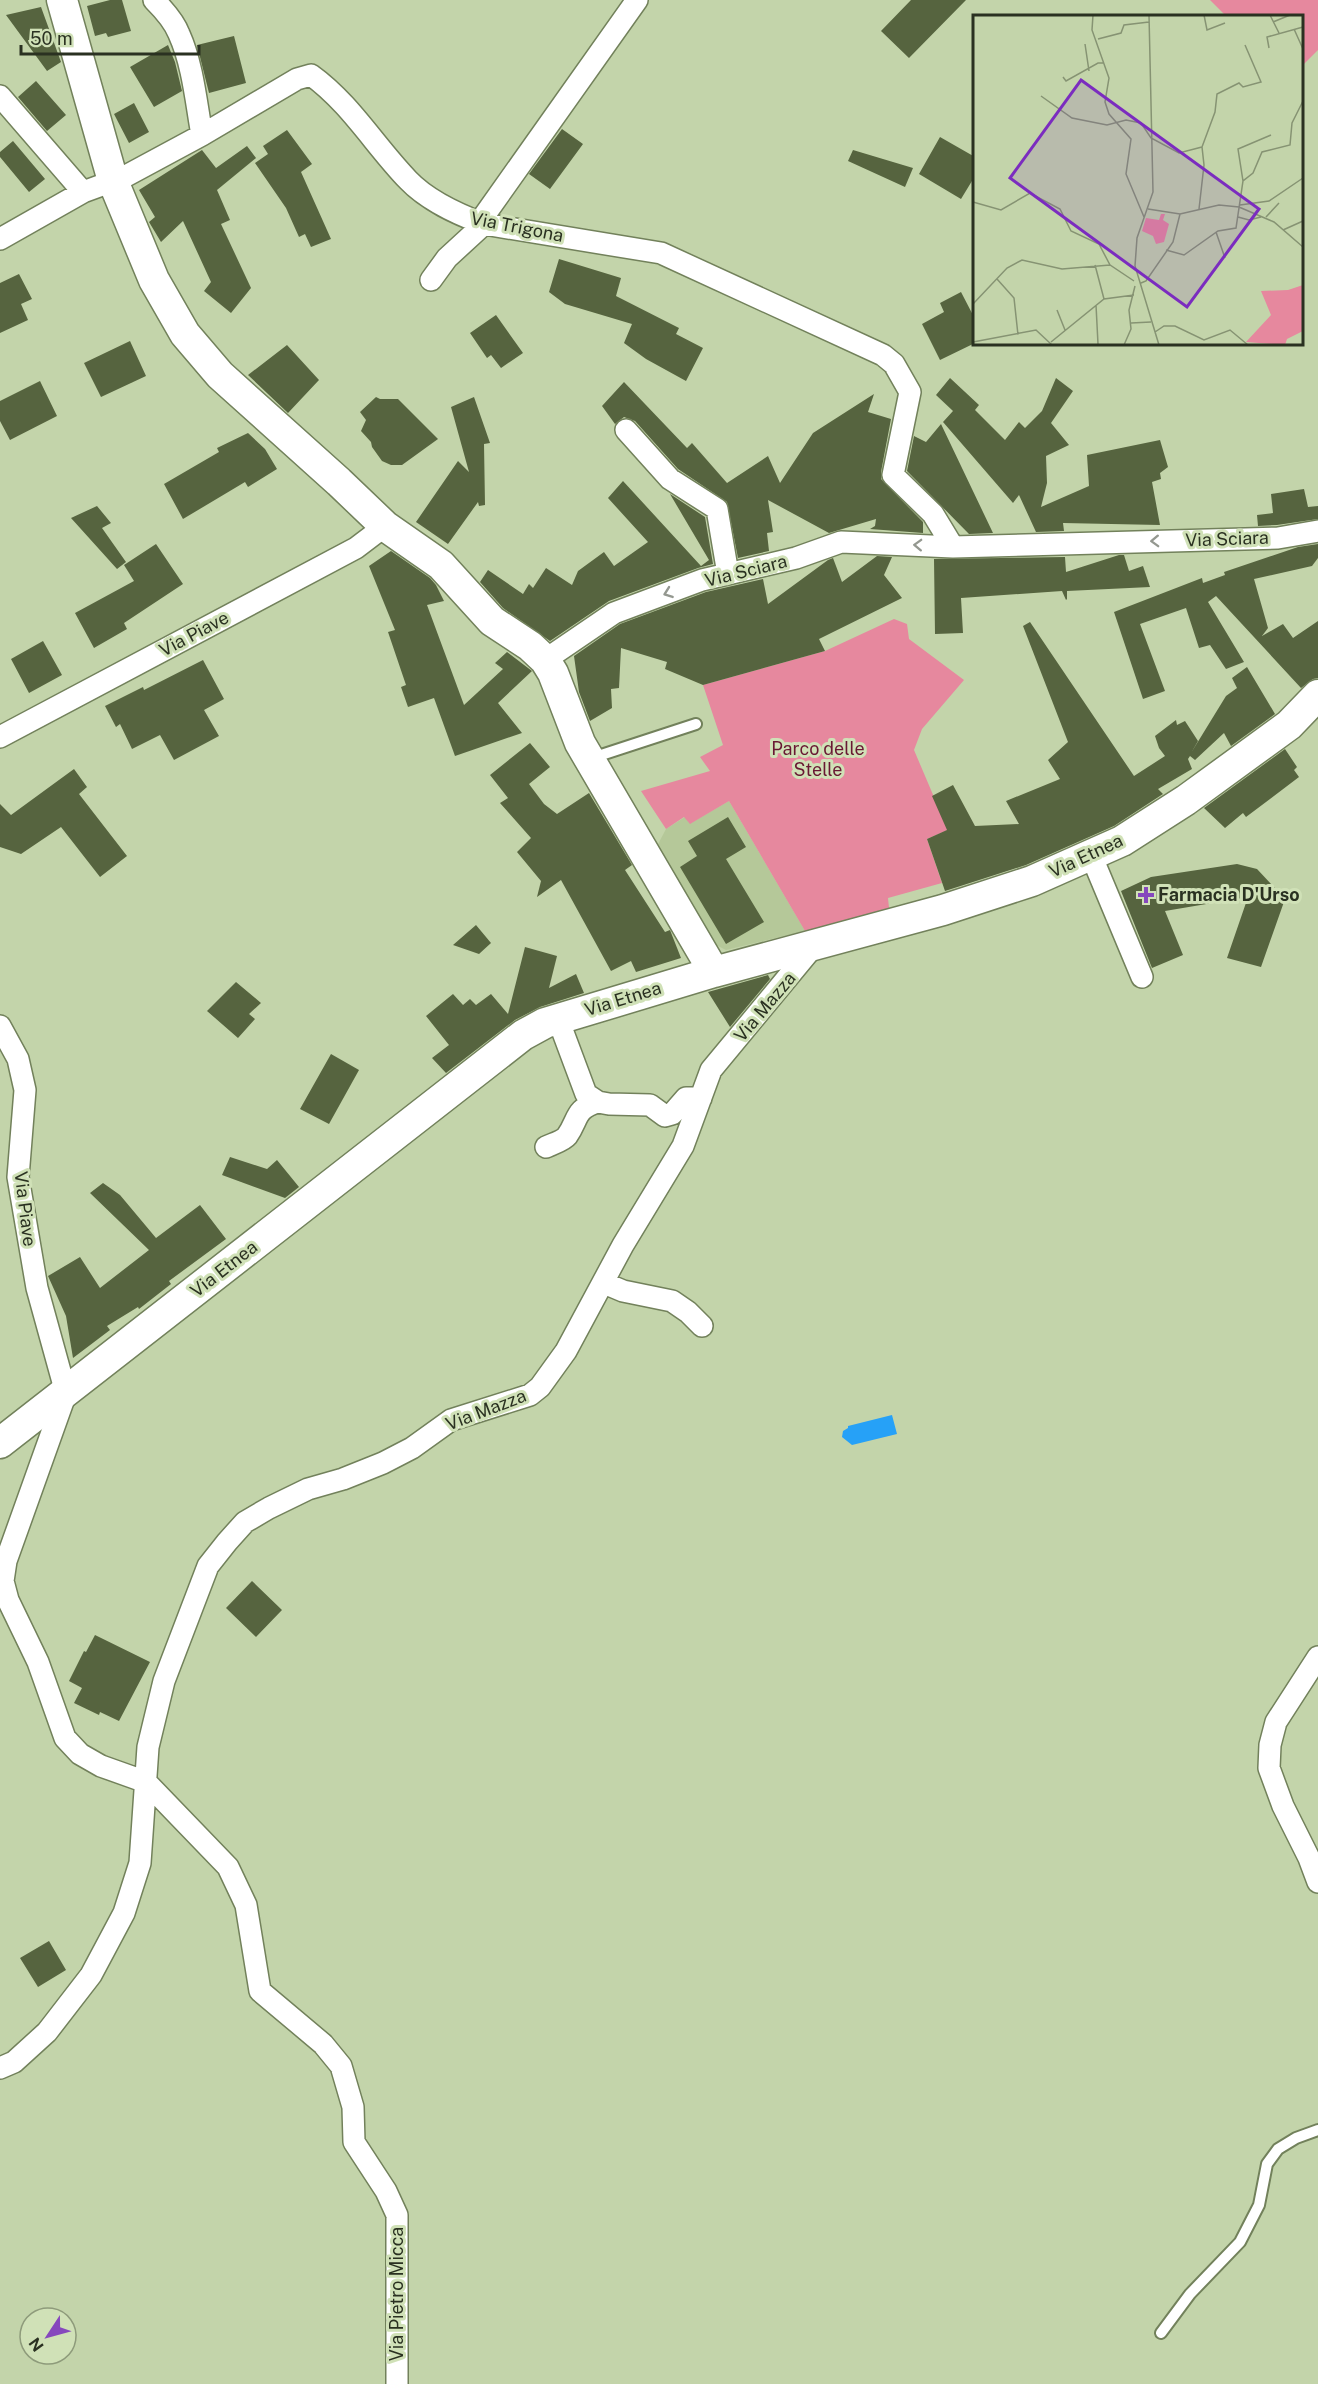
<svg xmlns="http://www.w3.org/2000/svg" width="1318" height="2384" font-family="'Public Sans',sans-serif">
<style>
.built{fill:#b5c899}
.green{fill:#e6889e}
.water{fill:#26a1f7}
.building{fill:#56643f}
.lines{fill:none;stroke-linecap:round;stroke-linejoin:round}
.lane-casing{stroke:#72815b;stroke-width:14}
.street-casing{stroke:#72815b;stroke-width:24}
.secondary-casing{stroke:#72815b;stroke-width:33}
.lane{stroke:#fff;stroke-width:10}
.street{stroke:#fff;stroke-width:21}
.secondary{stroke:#fff;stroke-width:30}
.oneway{stroke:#949890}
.poi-dot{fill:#8648bd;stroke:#d0e1b7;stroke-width:2}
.labels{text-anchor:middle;stroke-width:6;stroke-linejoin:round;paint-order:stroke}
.street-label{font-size:18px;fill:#2a3121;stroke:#d0e1b7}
.park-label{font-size:18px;fill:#691833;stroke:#d0e1b7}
.poi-label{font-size:18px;font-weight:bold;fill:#2a3121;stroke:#d0e1b7;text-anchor:start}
.inset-road{fill:none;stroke:#869373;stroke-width:1.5}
.view{fill:#7b2cbf;fill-opacity:0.15;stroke:#7b2cbf;stroke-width:3}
.inset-edge{fill:none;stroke:#2a3121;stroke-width:3}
</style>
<rect width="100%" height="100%" fill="#c3d4aa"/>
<!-- built -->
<path class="built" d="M729,801L805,931L726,950L714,944L656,848L666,829L685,817L691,823Z"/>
<!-- green -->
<path class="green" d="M1210,0H1318V50L1302,66V16H1226Z
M894,619L907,624L909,639L964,680L922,729L914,750L948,830L927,839L942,883L888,898L889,908L805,931L729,801L690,824L684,817L666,829L641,791L710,771L700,757L723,745L703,685L825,651Z"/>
<!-- water -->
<path class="water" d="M892,1415L897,1434L852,1445L842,1437L843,1431L848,1428V1426Z"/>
<!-- building -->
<path class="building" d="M110,0H122L131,31L108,37L106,33L95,36L87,6Z
M911,0H966L909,58L881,31Z
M41,7L61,62L47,71L6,15Z
M234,36L246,83L209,93L197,45Z
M168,45L175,62L182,91L154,107L130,67Z
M36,81L66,115L47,131L18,97Z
M134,103L149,132L129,143L114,114Z
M562,129L583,144L550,189L529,174Z
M287,130L312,164L301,172L331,239L311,247L305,234L299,237L286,208L255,163L268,154L263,146Z
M940,137L975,157V176L961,199L919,174Z
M13,141L45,179L29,192L0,157V152Z
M247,146L256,158L217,190L230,220L221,224L251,288L231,313L204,291L211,282L183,221L161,242L149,222L155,217L139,190L202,150L216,168Z
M853,150L913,168L905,187L848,161Z
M559,259L621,278L616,296L679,328L676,334L703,348L686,381L646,359L624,343L632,324L565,304L549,292Z
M19,274L32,299L21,304L28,320L0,333V283Z
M961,292L975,319V343L940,360L922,324L944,312L940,303Z
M496,315L523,353L501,368L491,355L487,358L470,333Z
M130,341L146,376L101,397L84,363Z
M287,345L319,380L288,413L248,375Z
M950,378L979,405L975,410L1005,440L1019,422L1025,428L1042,411L1056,378L1073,391L1051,423L1069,445L1046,456L1047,483L1041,507L1089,486L1087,455L1160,440L1168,467L1160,473L1161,479L1152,482L1160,525L1063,523L1064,531L1036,532L1019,495L1013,503L943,422L953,411L936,395Z
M40,381L57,416L10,440L0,421V401Z
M624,382L687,448L692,443L727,483L768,456L780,483L813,433L874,394L868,412L891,419L881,472V479L923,522V533L870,529L875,526L876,519L829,533L768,500L773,532L767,533L769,551L738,558L727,502L678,469L635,421L624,417L615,424L602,406Z
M376,397L380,399H398L438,439L402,465H391L382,461L372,447L371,442L361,431L366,420L360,412Z
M474,397L490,443L484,444L485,505L479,506L478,502L448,544L416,522L458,461L469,472L451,407Z
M941,424L993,533L969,534L907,471L914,436L926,442Z
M248,433L265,449L277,469L248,487L245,482L183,519L164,484L219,452L217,448Z
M623,481L701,566L709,560L670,494L705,517L713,564L698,568L609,601L550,641L503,608L480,582L488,570L523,594L529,584L533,588L546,568L572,585L578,571L604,552L614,566L648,542L608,498Z
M1304,489L1308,507L1318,506V519L1277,525L1258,526L1257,515L1273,513L1271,494Z
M97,506L111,523L102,528L126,562L117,569L71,518Z
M156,544L183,584L124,623L127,629L94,648L75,613L134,581L124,565Z
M1318,544V558L1312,566L1254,579L1268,628L1262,636L1283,624L1293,638L1318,621V678L1313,679L1301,688L1216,596L1208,602L1244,662L1226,669L1210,645L1199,648L1186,608L1140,624L1165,691L1143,699L1114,612L1202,578L1203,583L1225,575L1224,572L1298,547Z
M391,551L430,578L436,585L444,601L427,605L464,705L503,669L495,663L507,652L532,671L498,703L522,733L455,756L434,698L408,707L401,687L406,685L388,632L395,630L369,566Z
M1119,555H1124L1129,571L1143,566L1150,587L1067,591V599L1066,600L1062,591L961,598L963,633L935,634L934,559L1065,557L1066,572Z
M877,556L892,557L884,575L902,598L819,639L825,651L703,685L665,669L667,662L621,648L619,688L611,689L612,708L590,721L579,692L574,656L620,624L706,592L763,579L768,604L828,560L833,558L842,582Z
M1030,622L1134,776L1165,756L1159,748L1155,736L1176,720L1177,725L1185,721L1198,741L1191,753L1226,696L1237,688L1232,678L1247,667L1275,714L1231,746L1224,733L1195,760L1190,756L1188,759L1192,769L1158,789L1163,794L1114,826L1026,865L945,891L927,839L947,830L932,796L953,785L975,826L1019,824L1006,801L1060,779L1048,760L1068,742L1023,626Z
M43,641L62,675L29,693L11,659Z
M203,660L224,699L204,710L219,736L174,760L160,735L132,749L120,724L116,727L105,706L143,687L144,690Z
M530,743L550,767L529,784L544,804L557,814L589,793L632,865L625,870L665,932L670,930L681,958L636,972L631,961L611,971L561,880L537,897L541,881L517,852L531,838L500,803L508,798L490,775Z
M1285,749L1297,767L1294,770L1299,777L1246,817L1243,813L1225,828L1204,808Z
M74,769L87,787L79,794L127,856L100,877L61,827L21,854L0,847V804L11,815Z
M728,817L746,847L726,859L764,922L726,944L680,867L697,856L688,841Z
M1237,864L1257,869L1285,899L1261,967L1227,958L1248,897L1165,911L1183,955L1152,968L1121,891L1151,877Z
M476,925L491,943L479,954L453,945Z
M525,947L557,956L549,988L576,974L584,993L540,1007L515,1020L446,1073L432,1058L449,1045L426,1016L453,994L463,1005L470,999L476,1005L491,994L508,1014Z
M768,975L770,979L730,1027L708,992Z
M236,982L261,1003L249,1014L255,1019L238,1038L207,1011Z
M331,1054L359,1070L329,1124L300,1109Z
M230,1157L267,1169L277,1160L299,1187L285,1198L222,1175Z
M103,1183L120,1195L156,1238L200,1205L226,1239L169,1281L171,1284L139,1309L138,1307L107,1326L110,1330L73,1358L66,1316L48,1276L80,1257L100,1288L149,1250L90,1193Z
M252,1581L282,1610L256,1637L226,1608Z
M95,1635L150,1662L119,1721L100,1712L99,1715L74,1703L82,1688L69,1681L84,1651L86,1652Z
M49,1941L66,1970L38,1987L20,1958Z"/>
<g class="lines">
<!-- lane casing -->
<g class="lane-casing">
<path id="lane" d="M592,758L696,724
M1161,2333L1190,2294L1240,2242L1259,2205L1267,2164L1278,2149L1296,2138L1318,2130"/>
</g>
<!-- street casing -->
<g class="street-casing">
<path id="street" d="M154,0C163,9 174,21 179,34C193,65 196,102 202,135
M0,96L83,192
M479,223L637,0
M0,239L83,192L124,177L202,135L297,79L311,75C350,103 375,146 408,180C428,201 457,214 484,224L661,253L883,355L894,364L910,392L893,475L933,514L953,547
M431,280L447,258L484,224
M626,430L670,479L717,509L728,574
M545,660L614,613L702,580L796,558L841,542L953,547L1278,538L1318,531
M0,737L356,548L385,526
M1091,855L1142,977
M558,1019L586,1094L598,1102L609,1104L650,1105L665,1116L672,1114L686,1098H701
M0,1026L18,1059L25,1090L18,1177L37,1288L66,1393L6,1561L3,1581L8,1600L38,1662L65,1738L80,1754L101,1766L146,1782L228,1867L246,1905L260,1991L323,2044L341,2066L353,2107L354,2142L386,2191L397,2215V2384
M546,1147C552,1144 563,1141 567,1136C579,1119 574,1109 598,1102
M604,1283L623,1291L672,1301L688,1312L702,1326
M1318,1657L1276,1722L1270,1745L1269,1768L1283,1806L1309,1858L1318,1882
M0,2068L14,2062L47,2032L91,1975L124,1913L140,1863L148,1747L164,1681L208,1566L227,1542L245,1522L269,1508L308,1489L343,1479L383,1463L412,1448L451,1420L530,1395L540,1387L566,1351L623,1245L683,1146L711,1070L817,942"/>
</g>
<!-- secondary casing -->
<g class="secondary-casing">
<path id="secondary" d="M62,0L113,181L154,280L185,334L220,375L339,482L385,526L441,565L492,621L530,646L545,660L553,673L580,743L714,972
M0,1443L523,1035L545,1023L714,972L943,910L1032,881L1122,841L1186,800L1289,725L1318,695"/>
</g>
<!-- lane -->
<use href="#lane" class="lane"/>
<!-- street -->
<use href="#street" class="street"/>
<!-- secondary -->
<use href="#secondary" class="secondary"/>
</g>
<!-- one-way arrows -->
<defs><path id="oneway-chevron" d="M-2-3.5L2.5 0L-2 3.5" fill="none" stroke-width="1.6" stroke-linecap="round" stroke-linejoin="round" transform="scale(1.5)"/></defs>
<g class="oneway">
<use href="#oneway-chevron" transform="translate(1155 541) rotate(178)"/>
<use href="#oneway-chevron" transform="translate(918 545) rotate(-178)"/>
<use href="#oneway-chevron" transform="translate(668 593) rotate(160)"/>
</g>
<!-- markers -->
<path class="poi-dot" d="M1143 886h6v6h6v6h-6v6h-6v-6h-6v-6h6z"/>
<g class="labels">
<!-- street labels -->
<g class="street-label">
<text transform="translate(517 227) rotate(11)" y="6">Via Trigona</text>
<text transform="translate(1227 539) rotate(-2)" y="6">Via Sciara</text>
<text transform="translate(746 571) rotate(-14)" y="6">Via Sciara</text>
<text transform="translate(194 634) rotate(-28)" y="6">Via Piave</text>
<text transform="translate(1086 856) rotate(-25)" y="6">Via Etnea</text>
<text transform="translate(623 999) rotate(-17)" y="6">Via Etnea</text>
<text transform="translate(765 1007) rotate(-50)" y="6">Via Mazza</text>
<text transform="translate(25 1209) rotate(83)" y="6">Via Piave</text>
<text transform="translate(224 1269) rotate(-38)" y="6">Via Etnea</text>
<text transform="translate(486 1410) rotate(-21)" y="6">Via Mazza</text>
<text transform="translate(397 2294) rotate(-90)" y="6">Via Pietro Micca</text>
</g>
<!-- park labels -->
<g class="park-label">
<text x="818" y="755">Parco delle<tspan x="818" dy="21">Stelle</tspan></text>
</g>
<!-- poi labels -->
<g class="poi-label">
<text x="1158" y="901">Farmacia D'Urso</text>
</g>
</g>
<!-- overview -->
<g transform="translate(973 15)">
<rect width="330" height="330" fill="#c3d4aa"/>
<path d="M188,199H192L190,205L196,209L191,227L183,229L180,221L169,216L173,203L186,205ZM330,270V316L314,324L312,330L273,327L298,300L288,276L315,275Z" fill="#e6889e"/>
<path class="inset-road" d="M120,0L119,15L136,63L132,87L136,99L158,124L153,159L171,202M176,0L180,177L164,223L162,251L186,330M231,0L234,15L252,8M297,0L306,18M300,7L317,0M321,14L330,34M125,24L148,18L151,10L176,7M112,29L116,56M296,33L294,22L330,12M90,62L93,66L125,48H131M68,81L99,103L134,110L153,105L168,108L178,123L206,138L229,132L231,150L226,194M229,132L242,97L244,79L266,68L270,72L288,67L272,30M270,166L265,134L298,120M0,187L28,195L57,178L87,194L98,216L126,229L137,250M267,190L296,186L330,163M175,194L207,199L246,190L266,192L301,207L330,232M265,202L276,205L288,202M293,202L306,188M310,215L330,206M243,217L252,243M193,235L211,240L245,216L263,213L270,166L280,158L289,137L317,130L319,108L330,86M122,250L131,284M24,264L41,283L45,320M168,268L173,266L200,227L207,199M0,289L34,253L49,245L89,254L137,250L161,266M123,290L125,329M84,295L92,315M158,308L178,307M182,317L191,311H202L231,325L257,315L275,330M0,327L63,315L79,330M78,327L131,284L161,280M151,330L158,314L156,295L162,271"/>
<path class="view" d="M108,65L286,194L214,292L37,163Z"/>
<rect width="330" height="330" class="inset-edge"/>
</g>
<!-- north arrow -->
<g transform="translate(48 2336) rotate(234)"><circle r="28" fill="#d0e1b7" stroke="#8e9b7b" stroke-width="1.5"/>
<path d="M0-4.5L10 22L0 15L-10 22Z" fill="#8648bd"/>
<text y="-9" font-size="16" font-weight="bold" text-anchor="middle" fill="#2a3121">N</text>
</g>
<!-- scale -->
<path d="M21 45v9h178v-9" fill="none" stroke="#2a3121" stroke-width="3"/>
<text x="30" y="45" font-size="18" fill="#2a3121" stroke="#d0e1b7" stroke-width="4.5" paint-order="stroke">50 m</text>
</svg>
